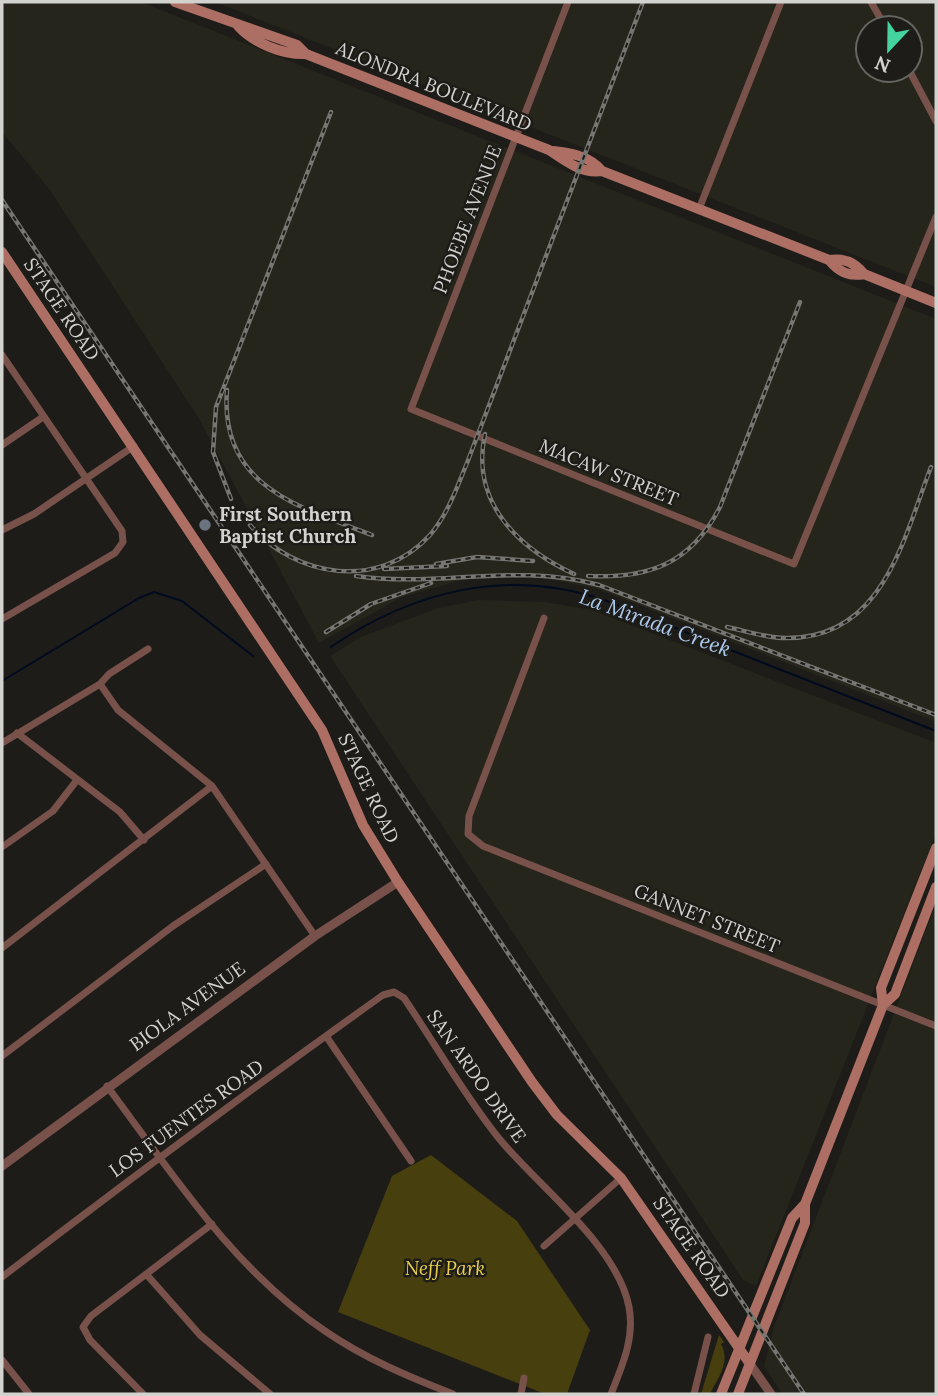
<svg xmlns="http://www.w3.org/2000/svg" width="938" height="1396" font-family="Lora,serif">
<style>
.built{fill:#26251b;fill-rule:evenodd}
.green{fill:#473f0e}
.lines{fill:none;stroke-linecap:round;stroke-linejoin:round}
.stream{stroke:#000b1f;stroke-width:2}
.minor{stroke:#78514a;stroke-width:7}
.tertiary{stroke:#78514a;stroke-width:9}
.secondary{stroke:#ad6e63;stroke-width:10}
.rail-casing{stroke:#767672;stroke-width:4.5}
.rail{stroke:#1d1c18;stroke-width:2;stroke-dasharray:5;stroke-linecap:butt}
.worship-dot{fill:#6b7280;stroke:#1d1c18;stroke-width:2.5}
.labels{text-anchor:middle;stroke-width:5;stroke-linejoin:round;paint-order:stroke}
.street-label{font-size:19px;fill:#d2d2cf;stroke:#1d1c18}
.poi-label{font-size:19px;font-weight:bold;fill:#d2d2cf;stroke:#1d1c18;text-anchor:start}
.park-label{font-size:19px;font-style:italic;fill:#e9d04a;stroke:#1d1c18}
.water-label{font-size:21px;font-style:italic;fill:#adcaef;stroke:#1d1c18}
</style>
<rect width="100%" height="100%" fill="#1d1c18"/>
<!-- built -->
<path class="built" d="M2,2H141L936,319V722L598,589L539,577L469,578L402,597L319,643L198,417L50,190L2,132Z
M215,2H936V287L604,156ZM868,28H910V70H868Z
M479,600L545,602L592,610L936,743V833L756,1286L743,1280L330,656L361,637L438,608Z
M936,904V1394H782L764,1366L774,1327Z"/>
<!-- green -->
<path class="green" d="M431,1155L517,1221L590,1330L567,1394H545L338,1312L392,1176Z
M719,1335L724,1342L721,1344C731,1362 718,1378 710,1394H701Z"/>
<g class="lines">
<!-- stream -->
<path class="stream" d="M331,647C412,591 508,567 604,600C642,614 680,630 718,645C791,674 863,702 936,731
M2,681L139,598L154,592L182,601L253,656"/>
<!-- minor -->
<path class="minor" d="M568,2L411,409L794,564L936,217
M871,2L886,28
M909,70L936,121
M699,209L781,2
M2,355L122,531L123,542L115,553L2,619
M2,445L43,417
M2,530L34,514L134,446
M544,618L469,816L468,834L483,846L936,1026
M100,684L118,710L212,786L315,936
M17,733L120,812L144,840
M2,743L100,684L109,674L148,649
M2,847L53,811L77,780
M2,948L212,786
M326,1036L411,1161
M2,1056L173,926L266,864
M107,1086C172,1173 233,1269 325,1331C364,1358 409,1377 453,1394
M544,1246L621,1178
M147,1275L200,1335L270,1394
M2,1277C127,1181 254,1087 383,995L394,992L404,998C435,1044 463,1093 497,1136C535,1184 617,1244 629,1307C635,1338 622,1366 611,1394
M2,1360L29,1394
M143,1394L90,1340L83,1327L91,1316L212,1224
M521,1394L524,1378
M694,1394L708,1337"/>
<!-- tertiary -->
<path class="tertiary" d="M2,1166L315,936L398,882
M750,1364L771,1394"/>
<!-- secondary -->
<path class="secondary" d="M175,2L297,45L306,54
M238,26C253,43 283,55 306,54L549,150C565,161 582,174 602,171L829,260C845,258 854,262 864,274L936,303
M553,151C571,153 590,156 602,171
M2,252L322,730L363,825L398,882L532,1082L557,1115L621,1178L750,1364
M829,260C839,272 849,277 864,274
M883,1005L881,988L936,848
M721,1394L792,1218L805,1204
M738,1394L805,1223V1204L883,1005L895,994L936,887"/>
<!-- rail casing -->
<g class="rail-casing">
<path id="rail" d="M2,200L804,1394
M227,390C219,487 300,507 372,535
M485,434C470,502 518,548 574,574
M231,499L213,452L216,407L331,112
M250,525C296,578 379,591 430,535C448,514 457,487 467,463L643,2
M436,564L477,557L533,561
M384,569L447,566
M356,576C439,588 514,562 599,585L936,715
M588,576C648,579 691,564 720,507L800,302
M727,627C746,631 766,638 786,638C883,639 903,540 931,467
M326,632L371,604L431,583"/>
</g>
<!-- rail -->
<use href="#rail" class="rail"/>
</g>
<!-- markers -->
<circle class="worship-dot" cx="205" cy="525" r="7"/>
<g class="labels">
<!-- street labels -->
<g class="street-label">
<text transform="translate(434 86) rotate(22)" y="7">ALONDRA BOULEVARD</text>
<text transform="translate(467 219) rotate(-69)" y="7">PHOEBE AVENUE</text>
<text transform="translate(62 309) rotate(56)" y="7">STAGE ROAD</text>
<text transform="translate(609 472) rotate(22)" y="7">MACAW STREET</text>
<text transform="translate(369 788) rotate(65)" y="7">STAGE ROAD</text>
<text transform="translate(707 918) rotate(22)" y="7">GANNET STREET</text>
<text transform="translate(187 1006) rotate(-36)" y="7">BIOLA AVENUE</text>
<text transform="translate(477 1076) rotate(55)" y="7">SAN ARDO DRIVE</text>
<text transform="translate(186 1118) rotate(-36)" y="7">LOS FUENTES ROAD</text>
<text transform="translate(692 1247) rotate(55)" y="7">STAGE ROAD</text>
</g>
<!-- poi labels -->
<g class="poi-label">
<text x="219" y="521">First Southern<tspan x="219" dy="22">Baptist Church</tspan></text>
</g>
<!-- park labels -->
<g class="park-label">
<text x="445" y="1275">Neff Park</text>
</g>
<!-- water labels -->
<g class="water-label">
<text transform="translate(655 623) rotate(20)" y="7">La Mirada Creek</text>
</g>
</g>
<!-- border -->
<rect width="938" height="1396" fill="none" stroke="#d2d2cf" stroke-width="7"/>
<!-- north arrow -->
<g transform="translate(889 49) rotate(202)"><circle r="33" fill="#1d1c18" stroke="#656561" stroke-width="2"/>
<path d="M0-5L12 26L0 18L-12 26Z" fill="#45d49f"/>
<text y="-10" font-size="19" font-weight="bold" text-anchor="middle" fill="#d2d2cf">N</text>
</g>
</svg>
